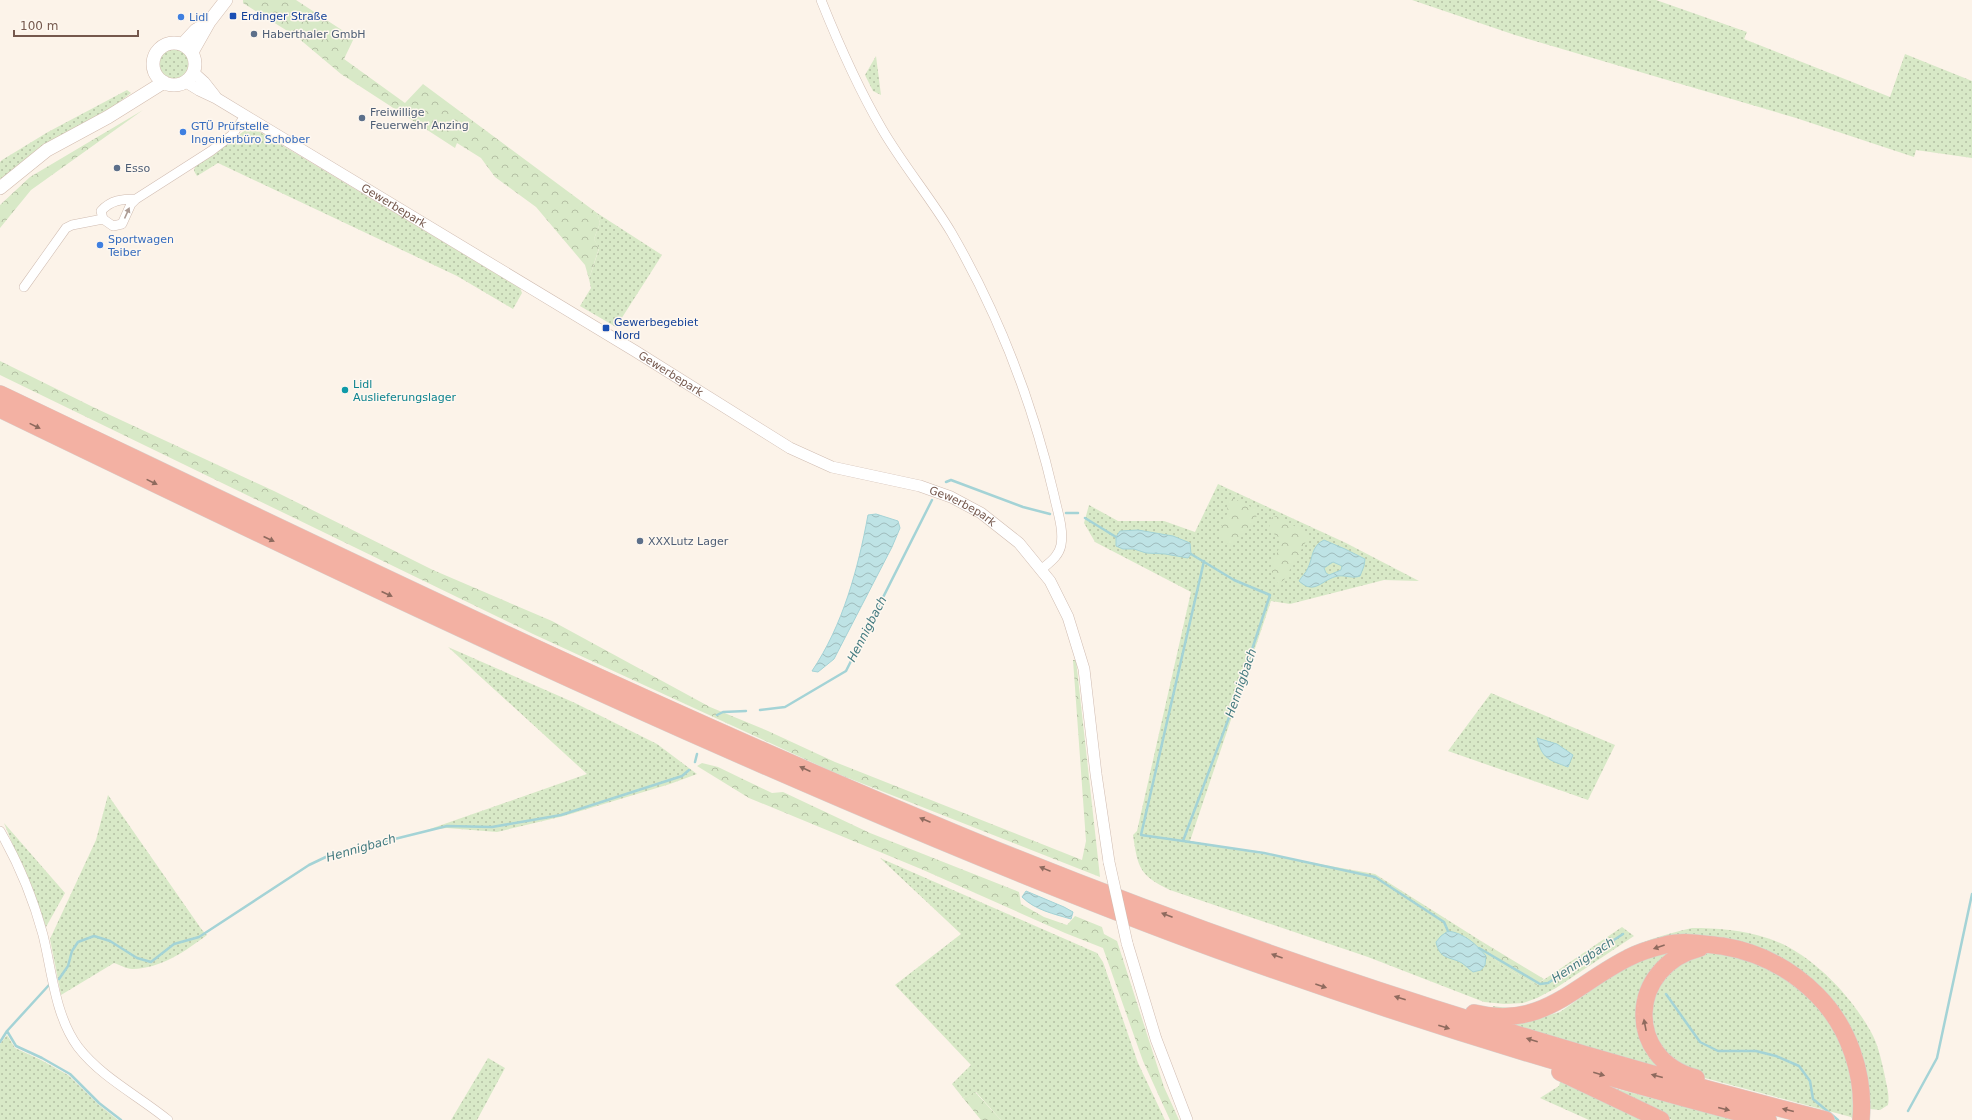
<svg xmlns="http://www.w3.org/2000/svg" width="1972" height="1120" font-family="'DejaVu Sans',sans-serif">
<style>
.green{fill:url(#green-dots)}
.forest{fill:url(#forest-crowns)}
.water{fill:url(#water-waves);stroke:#a4d3d6;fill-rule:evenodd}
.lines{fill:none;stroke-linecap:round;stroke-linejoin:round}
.stream{stroke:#a4d3d6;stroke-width:2.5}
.minor-casing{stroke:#d0bcb1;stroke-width:10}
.tertiary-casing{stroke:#d0bcb1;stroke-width:12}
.secondary-casing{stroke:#d2bcaf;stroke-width:14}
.motorway-casing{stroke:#d8d0cd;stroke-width:18}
.minor{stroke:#fff;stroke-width:9}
.tertiary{stroke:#fff;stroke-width:11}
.secondary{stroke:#fff;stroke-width:13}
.motorway{stroke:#f3b1a3;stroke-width:17}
.tertiary-bridge-casing{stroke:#d0bcb1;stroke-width:12;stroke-linecap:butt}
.tertiary-bridge{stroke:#fff;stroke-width:11}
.oneway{fill:#ac9b94}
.oneway2{fill:#8e6a5e}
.transit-dot{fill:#1a4fb4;stroke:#fef7ef;stroke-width:1.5}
.shop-dot{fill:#3f7fe0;stroke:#fef7ef;stroke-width:1.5}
.service-dot{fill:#5c6f8a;stroke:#fef7ef;stroke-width:1.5}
.culture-dot{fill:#0f9aa8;stroke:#fef7ef;stroke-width:1.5}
.labels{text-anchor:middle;stroke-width:3;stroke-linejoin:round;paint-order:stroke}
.transit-label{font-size:11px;fill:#164399;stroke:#fef7ef;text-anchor:start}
.shop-label{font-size:11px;fill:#366cbe;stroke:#fef7ef;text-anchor:start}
.service-label{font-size:11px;fill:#4e5e75;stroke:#fef7ef;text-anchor:start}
.street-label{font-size:11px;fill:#75584d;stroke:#fef7ef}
.culture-label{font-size:11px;fill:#0d838f;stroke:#fef7ef;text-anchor:start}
.water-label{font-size:12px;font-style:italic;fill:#447b80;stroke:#fef7ef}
</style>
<defs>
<pattern id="green-dots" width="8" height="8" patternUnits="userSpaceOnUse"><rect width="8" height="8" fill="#d8e9c7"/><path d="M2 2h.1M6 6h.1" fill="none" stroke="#b4c0a4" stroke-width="1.8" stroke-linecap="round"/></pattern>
<pattern id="forest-crowns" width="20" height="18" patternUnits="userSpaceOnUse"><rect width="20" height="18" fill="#d8e9c7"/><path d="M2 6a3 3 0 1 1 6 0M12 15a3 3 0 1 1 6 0" fill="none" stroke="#b4c0a4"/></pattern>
<pattern id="water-waves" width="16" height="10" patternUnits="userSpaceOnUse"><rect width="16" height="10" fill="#bee3e5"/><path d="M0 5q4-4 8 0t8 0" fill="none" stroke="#9fbbbc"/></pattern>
</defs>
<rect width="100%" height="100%" fill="#fcf3e9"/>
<!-- green -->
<path class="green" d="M1412,0H1656L1747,32L1744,39L1890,97L1905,54L1972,81V158L1916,150L1914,157L1796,118L1515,35Z
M159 64a15 15 0 1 1 30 0a15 15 0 1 1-30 0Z
M876,56L881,95L873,91L865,75Z
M127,90L131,93L114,106L37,151L0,181V162L2,160L48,132Z
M247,129H255L520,288L522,293L513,309L457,276L218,163L197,176L194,171L195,166Z
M597,213L662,255L616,327L580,306L591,288L589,279L599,249L594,239L600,223Z
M1218,484L1346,543L1419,581L1384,580L1290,604L1271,601L1190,841L1375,874L1481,941L1498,963L1536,985L1622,927L1634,936L1556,988L1537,998L1523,1003L1505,1004L1484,1002L1368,957L1170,890C1139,875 1138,868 1133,835L1137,831L1191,592L1095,542L1084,523L1089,505L1118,521H1164L1195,532Z
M448,647L575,703L657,744L697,774L670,784L564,816L497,832L447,828L427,830L587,774Z
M1491,693L1615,745L1588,800L1448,751Z
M108,795L202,930L207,935C184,952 162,968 132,969C127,969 120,965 114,963L61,995L50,939L96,840Z
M4,823L65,893L46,927Z
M880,858L1097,953L1103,962L1138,1063L1165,1120H1001L976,1092L963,1098L952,1084L971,1065L895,985L961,934Z
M1692,928C1717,928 1742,930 1767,938C1809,951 1850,994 1871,1032C1878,1044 1881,1059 1884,1072C1886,1084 1890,1094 1888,1105L1880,1110L1870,1109C1866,1056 1845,1005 1801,974C1790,966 1778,956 1766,951C1753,945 1738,943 1724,942C1715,941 1704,938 1694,939C1665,939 1634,952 1609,966C1564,991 1551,1017 1494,1012L1493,1006C1504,1008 1519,1009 1530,1006C1561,997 1586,972 1614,956C1640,941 1663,935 1692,928Z
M1676,949L1641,997L1658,1065L1656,1070L1498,1023L1536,1019L1560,1012L1626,966Z
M1700,953C1714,953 1728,953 1742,957C1778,969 1815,995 1834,1029C1849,1057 1854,1088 1853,1120L1851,1117L1686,1073L1655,1046L1651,991L1669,968Z
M7,1035L15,1048L41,1060L68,1075L99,1105L118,1120H0V1044Z
M488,1058L505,1068L477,1120H451Z
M1561,1078L1648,1120H1589L1540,1098L1559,1086Z
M1606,1086L1735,1120H1672Z"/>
<!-- forest -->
<path class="forest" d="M243,0H296L354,38L344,59L405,103L423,84L597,213L600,223L594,239L599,248L589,279L585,265L536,207L495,177L481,158L457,143L455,148L341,74L297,37L243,3Z
M143,110L31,190L0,228V205L30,177Z
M0,361L95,408L274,491L433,570L552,621L710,707L768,731L835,762L1082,860L1086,841L1073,660H1076L1100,877L833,772L533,634L0,375Z
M1233,498L1257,510L1256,520L1230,545L1221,539L1219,531L1227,514L1228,500Z
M1276,516L1307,533L1308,538L1284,580L1278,584L1270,568L1281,544V539L1271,532L1269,528L1271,518Z
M702,763L718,767L772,793L783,792L870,833L1019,892L1021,904L1044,917L1067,925L1075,916L1102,927L1104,934L1117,941L1164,1087L1179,1120H1170L1143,1061L1103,948L1065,933L921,869L749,798L697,766Z
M1481,941L1544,979L1536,985L1498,963Z
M975,1092L1001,1120H981L963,1098Z"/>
<!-- water -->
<path class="water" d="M876,514L898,521L900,528L892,547L834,659L818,672L812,671C843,625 858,569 868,515Z
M1138,530L1173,536L1190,543L1191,554L1188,558L1165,554L1146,553L1134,549H1123L1116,546V537L1120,531Z
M1324,540L1345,549L1365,559L1364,566L1360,576C1352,579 1346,575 1338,576C1322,579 1315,596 1299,581C1302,576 1306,573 1308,568C1313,558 1311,546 1324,540ZM1333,562L1342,566L1341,570L1329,575L1326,573L1324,568Z
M1537,738L1557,744L1573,755L1568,767C1549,760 1542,759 1537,738Z
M1026,891L1064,907L1073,912L1071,919C1054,914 1035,910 1022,897Z
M1448,931C1464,933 1476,944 1486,956L1485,965L1481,970L1473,972C1469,969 1466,966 1462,963C1449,956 1440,960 1436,942L1441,936Z"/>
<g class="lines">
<!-- stream -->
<path class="stream" d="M946,482L951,480L1023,507L1050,514
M1066,513H1078
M1085,518L1116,537
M1191,554L1234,580L1270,595L1234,704L1183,841L1264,853L1375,877L1444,922L1448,931
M760,710L785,707L846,671L932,500
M717,715L723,712L746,711
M695,762L697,754
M1183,841L1141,835L1204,561
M1479,948L1540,984L1548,983L1623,934
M59,979L68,966L72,951L78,942L94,936L110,941L137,958L151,962L174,944L199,937L309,865L330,855L447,826L492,827L561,815L682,776L689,770
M1666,994L1700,1042L1718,1051H1756L1776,1056L1799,1066L1810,1081L1813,1099L1838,1120
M7,1031L16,1046L42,1058L70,1074L99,1103L121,1120
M0,1042L7,1031L49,985
M1908,1111L1937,1058L1972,894"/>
<!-- minor casing -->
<g class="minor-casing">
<path id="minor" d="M821,0C839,45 858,88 882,129C903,165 930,197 951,232C998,313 1033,404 1054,495C1057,510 1064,529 1061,545C1059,556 1050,562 1042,569
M136,199C122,199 111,200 101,211L103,219L113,226L122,224L131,204L136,199L211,151L232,135L245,116
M24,287L66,228L72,225L103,219
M0,831C19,864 33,898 43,935C52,971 55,1016 78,1047C102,1078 139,1096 168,1120"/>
</g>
<!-- tertiary casing -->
<g class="tertiary-casing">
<g id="tertiary">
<path d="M194,73L204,82L215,96"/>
<path id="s1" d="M186,82L199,90L216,98L635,351L790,448L832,467L920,486L951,497L981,513L1019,543L1050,581L1068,617L1084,669L1096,774L1109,862"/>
<path d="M1127,943L1156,1039L1187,1120"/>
</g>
</g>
<!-- secondary casing -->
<g class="secondary-casing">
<path id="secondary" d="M153 64a21 21 0 1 1 42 0a21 21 0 1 1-42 0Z
M183,44L196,30L208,23
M192,52L209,22L226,0
M0,188L47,150L108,117L164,82"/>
</g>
<!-- motorway casing -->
<g class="motorway-casing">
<path id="motorway" d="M0,394C319,546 636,701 962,836C1243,952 1531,1046 1826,1120
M0,409C279,544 559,678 844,800C968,853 1092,904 1218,950C1398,1015 1582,1073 1768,1120
M1474,1013C1542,1030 1574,985 1628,958C1639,952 1653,948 1665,945C1683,940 1704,944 1722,946C1759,952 1791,969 1817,995C1849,1027 1865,1075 1861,1120
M1560,1072L1661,1120
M1696,1078C1624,1059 1628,966 1700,948"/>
</g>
<!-- minor -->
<use href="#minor" class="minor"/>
<!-- tertiary -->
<use href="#tertiary" class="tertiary"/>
<!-- secondary -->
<use href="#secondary" class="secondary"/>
<!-- motorway -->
<use href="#motorway" class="motorway"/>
<!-- tertiary-bridge casing -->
<g class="tertiary-bridge-casing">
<path id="tertiary-bridge" d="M1109,862L1127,943"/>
</g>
<!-- tertiary-bridge -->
<use href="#tertiary-bridge" class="tertiary-bridge"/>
</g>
<!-- one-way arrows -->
<defs><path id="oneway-solid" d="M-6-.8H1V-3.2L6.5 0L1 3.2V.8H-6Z"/></defs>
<use class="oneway" href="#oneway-solid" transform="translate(127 213) rotate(-66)"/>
<g class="oneway2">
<use href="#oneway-solid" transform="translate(35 426) rotate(26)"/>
<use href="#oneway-solid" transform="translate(152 482) rotate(26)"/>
<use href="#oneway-solid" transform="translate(269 539) rotate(25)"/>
<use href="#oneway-solid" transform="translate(387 594) rotate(25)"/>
<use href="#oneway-solid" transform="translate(805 769) rotate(-156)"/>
<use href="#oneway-solid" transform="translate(925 820) rotate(-157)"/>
<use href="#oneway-solid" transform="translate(1045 869) rotate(-158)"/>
<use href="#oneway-solid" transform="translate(1167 915) rotate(-159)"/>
<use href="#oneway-solid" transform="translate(1659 947) rotate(161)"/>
<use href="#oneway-solid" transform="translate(1277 956) rotate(-160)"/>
<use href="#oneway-solid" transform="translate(1321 986) rotate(19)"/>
<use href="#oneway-solid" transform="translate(1400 998) rotate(-162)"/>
<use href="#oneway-solid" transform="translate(1645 1025) rotate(-101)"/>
<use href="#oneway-solid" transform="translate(1444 1027) rotate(18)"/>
<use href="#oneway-solid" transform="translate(1532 1040) rotate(-163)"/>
<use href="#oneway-solid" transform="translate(1599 1074) rotate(16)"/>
<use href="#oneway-solid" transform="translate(1657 1076) rotate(-165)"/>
<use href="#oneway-solid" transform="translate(1724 1109) rotate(14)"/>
<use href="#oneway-solid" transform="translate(1788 1110) rotate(-166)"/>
</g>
<!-- markers -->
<g class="transit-dot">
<rect x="229" y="12" width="8" height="8" rx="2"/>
<rect x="602" y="324" width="8" height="8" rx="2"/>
</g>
<g class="shop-dot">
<circle cx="181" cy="17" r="4"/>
<circle cx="183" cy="132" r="4"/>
<circle cx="100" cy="245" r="4"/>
</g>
<g class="service-dot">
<circle cx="254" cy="34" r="4"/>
<circle cx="362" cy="118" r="4"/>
<circle cx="117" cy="168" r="4"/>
<circle cx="640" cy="541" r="4"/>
</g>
<circle class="culture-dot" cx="345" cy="390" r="4"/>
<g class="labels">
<!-- transit labels -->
<g class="transit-label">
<text x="241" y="20">Erdinger Straße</text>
<text x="614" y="326">Gewerbegebiet<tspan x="614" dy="13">Nord</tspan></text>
</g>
<!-- shop labels -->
<g class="shop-label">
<text x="189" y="21">Lidl</text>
<text x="191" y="130">GTÜ Prüfstelle<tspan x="191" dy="13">Ingenierbüro Schober</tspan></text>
<text x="108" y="243">Sportwagen<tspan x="108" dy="13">Teiber</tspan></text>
</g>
<!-- service labels -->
<g class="service-label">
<text x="262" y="38">Haberthaler GmbH</text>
<text x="370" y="116">Freiwillige<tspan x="370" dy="13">Feuerwehr Anzing</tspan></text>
<text x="125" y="172">Esso</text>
<text x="648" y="545">XXXLutz Lager</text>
</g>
<!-- street labels -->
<g class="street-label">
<text dy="4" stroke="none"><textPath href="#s1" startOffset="242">Gewerbepark</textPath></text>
<text dy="4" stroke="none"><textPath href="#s1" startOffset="566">Gewerbepark</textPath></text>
<text dy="4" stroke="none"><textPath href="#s1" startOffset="890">Gewerbepark</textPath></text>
</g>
<!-- culture labels -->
<g class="culture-label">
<text x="353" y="388">Lidl<tspan x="353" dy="13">Auslieferungslager</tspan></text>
</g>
<!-- water labels -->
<g class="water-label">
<text transform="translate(867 629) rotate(-63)" y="4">Hennigbach</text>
<text transform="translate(1241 683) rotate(-71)" y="4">Hennigbach</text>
<text transform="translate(361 848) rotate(-16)" y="4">Hennigbach</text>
<text transform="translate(1583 960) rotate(-33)" y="4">Hennigbach</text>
</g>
</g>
<!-- scale -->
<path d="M14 30v6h124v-6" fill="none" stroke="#75584d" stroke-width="2"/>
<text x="20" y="30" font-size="12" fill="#75584d" stroke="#fef7ef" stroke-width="3" paint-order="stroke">100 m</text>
</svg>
